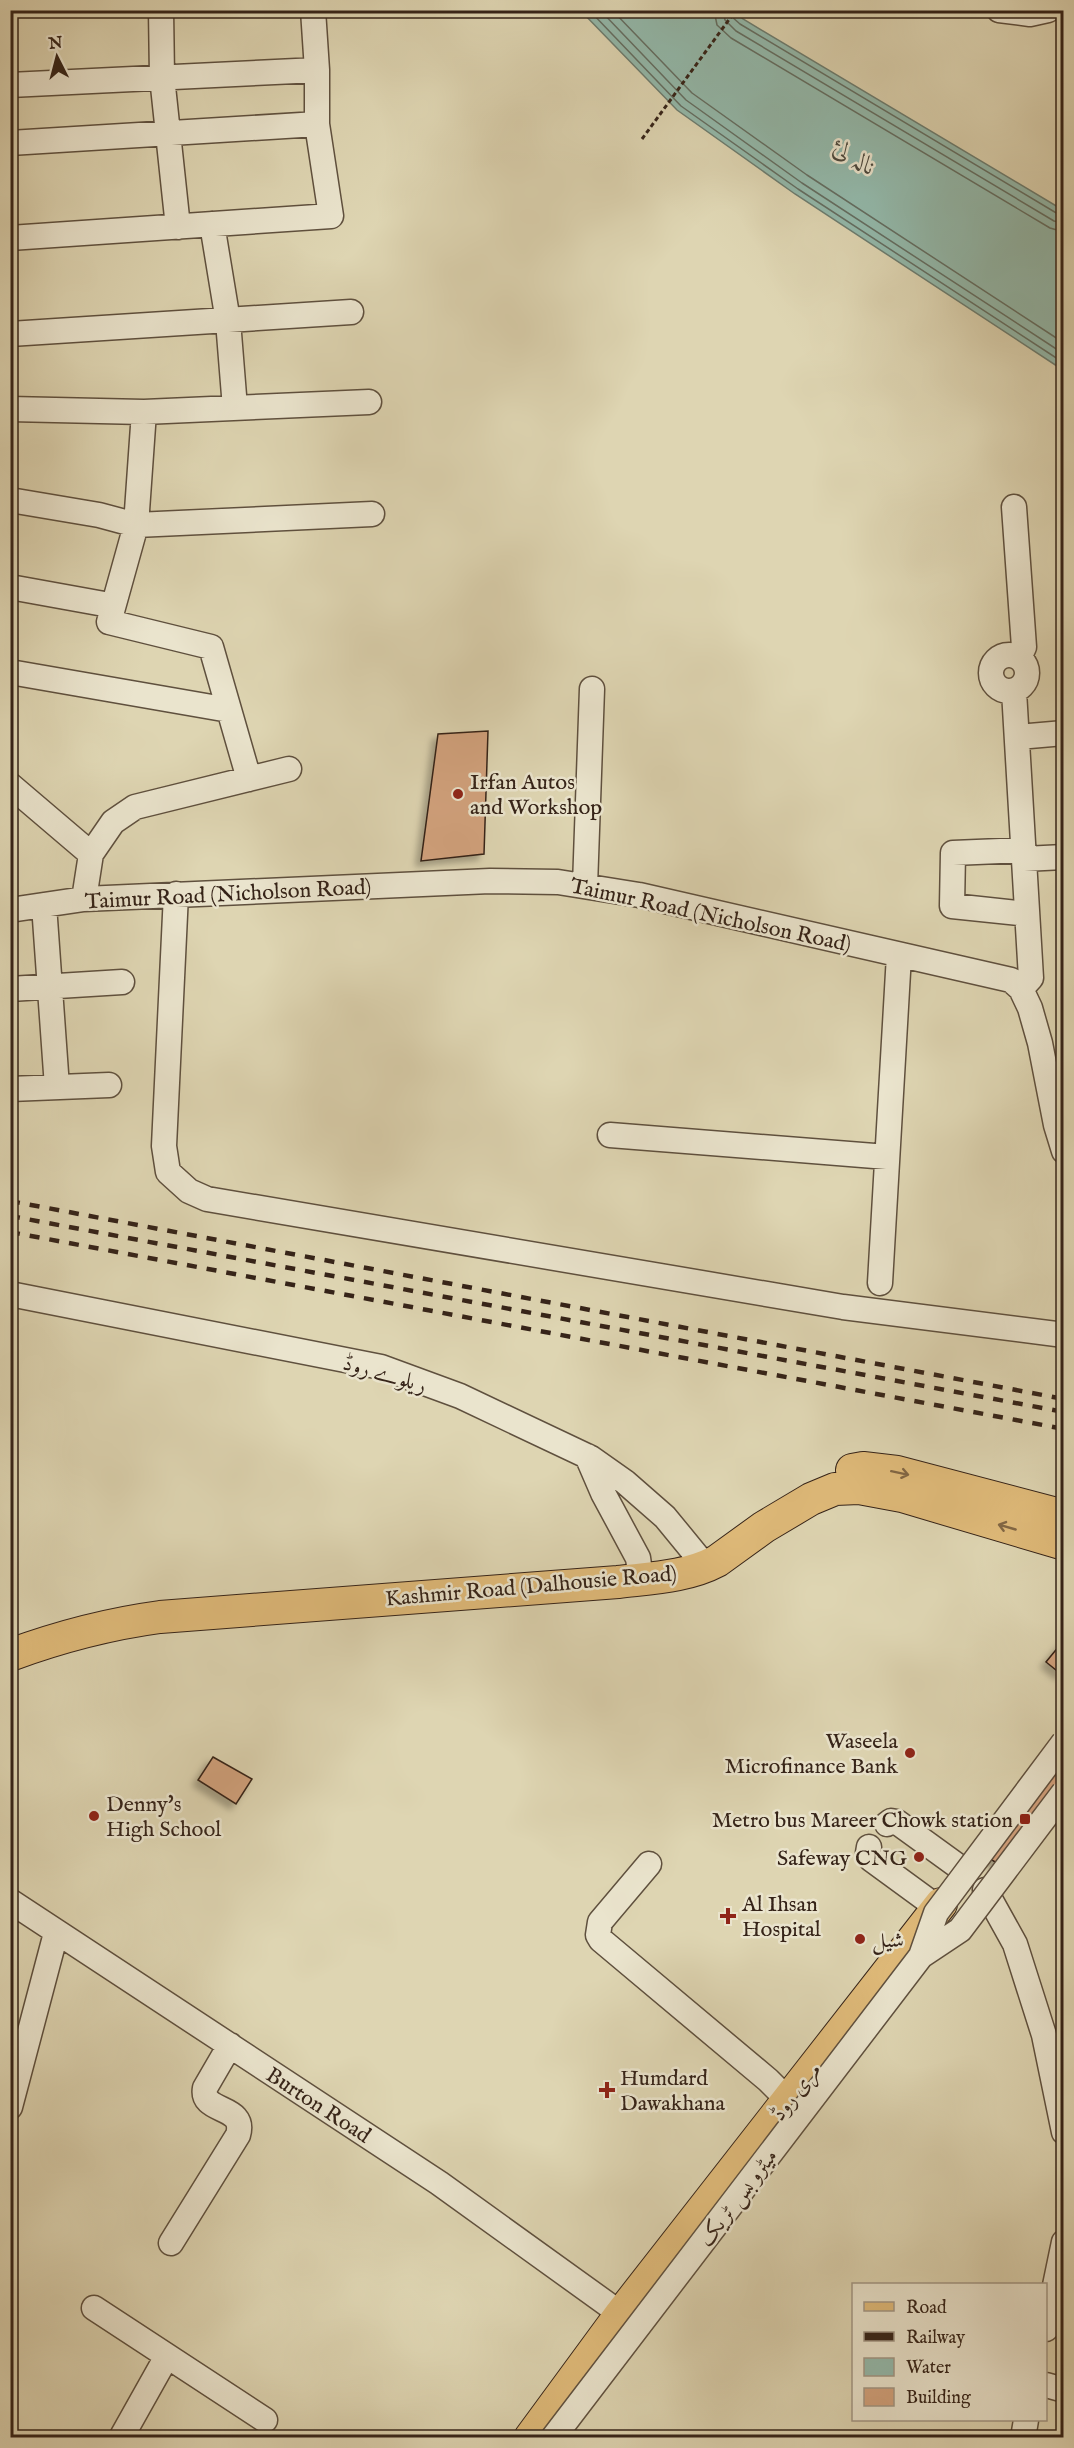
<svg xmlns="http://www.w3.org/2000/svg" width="1074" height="2448" font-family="'IM FELL English',Amiri,serif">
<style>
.water{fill:#93b9ab;stroke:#6d7d70;stroke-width:1.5}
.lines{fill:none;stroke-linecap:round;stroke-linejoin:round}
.shore{stroke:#646e62;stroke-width:1.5}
.building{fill:#d2a27d;stroke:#352318;stroke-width:1.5;filter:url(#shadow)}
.minor-casing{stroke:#5f503e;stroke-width:27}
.major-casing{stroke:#352318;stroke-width:34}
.path{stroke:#352318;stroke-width:3;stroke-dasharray:4.5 3;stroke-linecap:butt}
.minor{stroke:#eae4cd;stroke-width:24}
.major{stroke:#dfba79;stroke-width:32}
.rail{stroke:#352318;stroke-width:4.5;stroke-dasharray:10 10;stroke-linecap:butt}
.minor-bridge-casing{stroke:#5f503e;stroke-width:27;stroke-linecap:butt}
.minor-bridge{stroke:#eae4cd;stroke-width:24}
.oneway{stroke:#826744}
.poi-dot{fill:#8f2418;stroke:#eae4cd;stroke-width:2}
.labels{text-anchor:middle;stroke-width:5;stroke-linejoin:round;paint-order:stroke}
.poi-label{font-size:22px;fill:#352318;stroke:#eae4cd;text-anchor:start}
.street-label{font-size:22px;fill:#352318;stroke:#eae4cd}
.water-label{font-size:24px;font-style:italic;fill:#4c483d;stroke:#eae4cd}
</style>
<defs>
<filter id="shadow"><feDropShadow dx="-5.5" dy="5.5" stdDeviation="3" flood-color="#0004"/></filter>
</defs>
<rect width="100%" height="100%" fill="#ded5b2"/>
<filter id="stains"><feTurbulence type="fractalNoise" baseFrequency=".00333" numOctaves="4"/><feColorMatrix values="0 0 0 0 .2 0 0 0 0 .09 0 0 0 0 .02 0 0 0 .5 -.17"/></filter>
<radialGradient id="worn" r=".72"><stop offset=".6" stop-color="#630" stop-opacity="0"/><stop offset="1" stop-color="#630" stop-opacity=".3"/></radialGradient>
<!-- water -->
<path class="water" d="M581,11H734L743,19L1063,210V370L795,194L677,110Z"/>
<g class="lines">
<!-- shore -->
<path class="shore" d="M589,10L681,106L798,189L1064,363
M600,10L686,100L802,183L1064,354
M612,10L692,93L807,175L1064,343
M714,10L717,25L731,38L1050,228L1064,232
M723,10L725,20L736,31L1054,221L1064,223
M730,10L731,16L740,24L1058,214L1064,215"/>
</g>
<!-- building -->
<path class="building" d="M488,731L484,854L421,861L438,734Z
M1064,1640V1672L1061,1674L1046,1662Z
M213,1757L252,1779L236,1804L198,1780Z
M1064,1758V1781L1000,1865L987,1857Z"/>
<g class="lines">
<!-- minor casing -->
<g class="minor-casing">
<path id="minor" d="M161,10L162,77L178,227
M999,10L1030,14L1048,10
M10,85L317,70
M10,143L317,124
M212,224L228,321L235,408
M10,238L331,216L317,124V70L313,10
M10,334L351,312
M10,409L144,412L369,402
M144,412L136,525L109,622L211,647L249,779
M10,500L99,515L136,525L372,514
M1014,507L1024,647L1019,658
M10,587L104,604
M991 673a18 18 0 1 1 36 0a18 18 0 1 1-36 0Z
M10,672L229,710
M1014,691L1031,978L1021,989
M1018,737L1064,733
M10,785L91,854
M1024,850L953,853L952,906L1027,914
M1024,859L1064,857
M585,886L592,689
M176,894L164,1146L168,1172L189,1191L207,1199L843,1307L1064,1335
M84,899L91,854L113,822L135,807L289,769
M44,905L57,1087
M10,910L84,899L490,881L558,882L639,895L1011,980L1021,989L1030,1008L1040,1043L1056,1125L1064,1151
M10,989L122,982
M10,1089L109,1085
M610,1135L887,1157
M880,1283L899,955
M10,1294L381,1367L460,1396L591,1458L625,1482L665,1517L706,1567
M587,1456L603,1493L638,1558L641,1579
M887,1824L891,1821L897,1822L966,1872
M869,1847L868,1853L871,1859L938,1908
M649,1864L600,1922L598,1935L601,1940L768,2080L788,2100
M985,1890L1015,1944L1044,2035L1064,2132
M10,1901L439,2183L621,2314
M10,2107L56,1933
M171,2243L238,2135C247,2104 200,2114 205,2088L230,2045
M94,2308L265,2420
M1046,2329L1064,2242
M1046,2385L1064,2390
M121,2438L167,2356
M1023,2438L1026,2420"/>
</g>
<!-- major casing -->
<g class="major-casing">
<path id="major" d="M852,1470L863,1468L897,1472L1064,1516
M10,1655C59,1637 108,1624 160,1617L618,1582C651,1578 687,1577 717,1561L764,1527L811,1499L835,1489L859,1488L902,1496L1064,1544
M530,2438L621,2314L941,1904"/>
</g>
<!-- path -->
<path class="path" d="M642,139L736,10"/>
<!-- minor -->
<use href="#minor" class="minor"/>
<!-- major -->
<use href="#major" class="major"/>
<!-- rail -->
<path class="rail" d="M10,1201L1064,1399
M10,1216L1064,1412
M10,1232L1064,1429"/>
<!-- minor-bridge casing -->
<g class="minor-bridge-casing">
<path id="minor-bridge" d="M921,1956L936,1913L1064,1742
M553,2438L921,1956L960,1930L1064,1792"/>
</g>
<!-- minor-bridge -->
<use href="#minor-bridge" class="minor-bridge"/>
</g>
<!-- one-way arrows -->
<defs><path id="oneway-shaft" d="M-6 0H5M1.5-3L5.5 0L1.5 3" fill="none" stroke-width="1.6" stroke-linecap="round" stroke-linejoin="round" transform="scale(1.5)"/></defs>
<g class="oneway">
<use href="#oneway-shaft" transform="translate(900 1473) rotate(12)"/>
<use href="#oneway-shaft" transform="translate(1007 1527) rotate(-164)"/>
</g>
<!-- markers -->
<g class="poi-dot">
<circle cx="458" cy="794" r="6"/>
<circle cx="910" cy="1753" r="6"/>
<circle cx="94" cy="1816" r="6"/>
<rect x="1019" y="1813" width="12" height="12" rx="3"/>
<circle cx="919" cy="1857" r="6"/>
<path d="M725 1907h6v6h6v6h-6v6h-6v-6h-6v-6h6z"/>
<circle cx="860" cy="1939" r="6"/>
<path d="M604 2081h6v6h6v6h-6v6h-6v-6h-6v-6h6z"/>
</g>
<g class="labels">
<!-- poi labels -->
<g class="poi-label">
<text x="470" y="789">Irfan Autos<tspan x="470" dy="25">and Workshop</tspan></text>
<text x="898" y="1748" text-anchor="end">Waseela<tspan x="898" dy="25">Microfinance Bank</tspan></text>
<text x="106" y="1811">Denny's<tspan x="106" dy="25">High School</tspan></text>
<text x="1013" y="1827" text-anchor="end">Metro bus Mareer Chowk station</text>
<text x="907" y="1865" text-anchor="end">Safeway CNG</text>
<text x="742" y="1911">Al Ihsan<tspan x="742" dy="25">Hospital</tspan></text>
<text x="872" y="1947">شیل</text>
<text x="620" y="2085">Humdard<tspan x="620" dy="25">Dawakhana</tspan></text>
</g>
<!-- street labels -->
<g class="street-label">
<text transform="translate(228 893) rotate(-3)" y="8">Taimur Road (Nicholson Road)</text>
<text transform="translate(711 914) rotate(12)" y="8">Taimur Road (Nicholson Road)</text>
<text transform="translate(385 1373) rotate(16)" y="8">ریلوے روڈ</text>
<text transform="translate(531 1585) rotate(-5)" y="8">Kashmir Road (Dalhousie Road)</text>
<text transform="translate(795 2091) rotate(-52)" y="8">مری روڈ</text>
<text transform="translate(319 2104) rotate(33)" y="8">Burton Road</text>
<text transform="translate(737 2197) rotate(-53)" y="8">میٹرو بس ٹریک</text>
</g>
<!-- water labels -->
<g class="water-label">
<text transform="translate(855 157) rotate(32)" y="8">نالہ لئ</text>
</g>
</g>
<!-- margin -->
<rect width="1074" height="2448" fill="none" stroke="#ded5b2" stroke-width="36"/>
<rect x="12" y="12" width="1050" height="2424" fill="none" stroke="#352318" stroke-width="3"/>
<rect x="18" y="18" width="1038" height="2412" fill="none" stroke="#352318" stroke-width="1.5"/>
<!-- legend -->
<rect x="852" y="2283" width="195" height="138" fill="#eae4cd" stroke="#a29785" stroke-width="1.5"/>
<rect x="864" y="2302" width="30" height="9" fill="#dfba79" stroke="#a29785" stroke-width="1.5"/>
<text x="906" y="2313" font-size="18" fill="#352318">Road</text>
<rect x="864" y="2332" width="30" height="9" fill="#352318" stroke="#a29785" stroke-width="1.5"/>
<text x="906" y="2343" font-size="18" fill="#352318">Railway</text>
<rect x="864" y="2358" width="30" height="18" fill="#93b9ab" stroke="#a29785" stroke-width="1.5"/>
<text x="906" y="2373" font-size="18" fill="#352318">Water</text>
<rect x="864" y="2388" width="30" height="18" fill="#d2a27d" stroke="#a29785" stroke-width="1.5"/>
<text x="906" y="2403" font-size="18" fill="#352318">Building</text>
<!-- north arrow -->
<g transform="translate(57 57) rotate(354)" stroke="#eae4cd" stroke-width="4.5" paint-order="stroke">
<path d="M0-4.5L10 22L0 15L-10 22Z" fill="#352318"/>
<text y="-9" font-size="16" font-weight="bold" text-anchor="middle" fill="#352318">N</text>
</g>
<rect width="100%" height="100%" filter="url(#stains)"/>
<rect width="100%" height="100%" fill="url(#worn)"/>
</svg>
